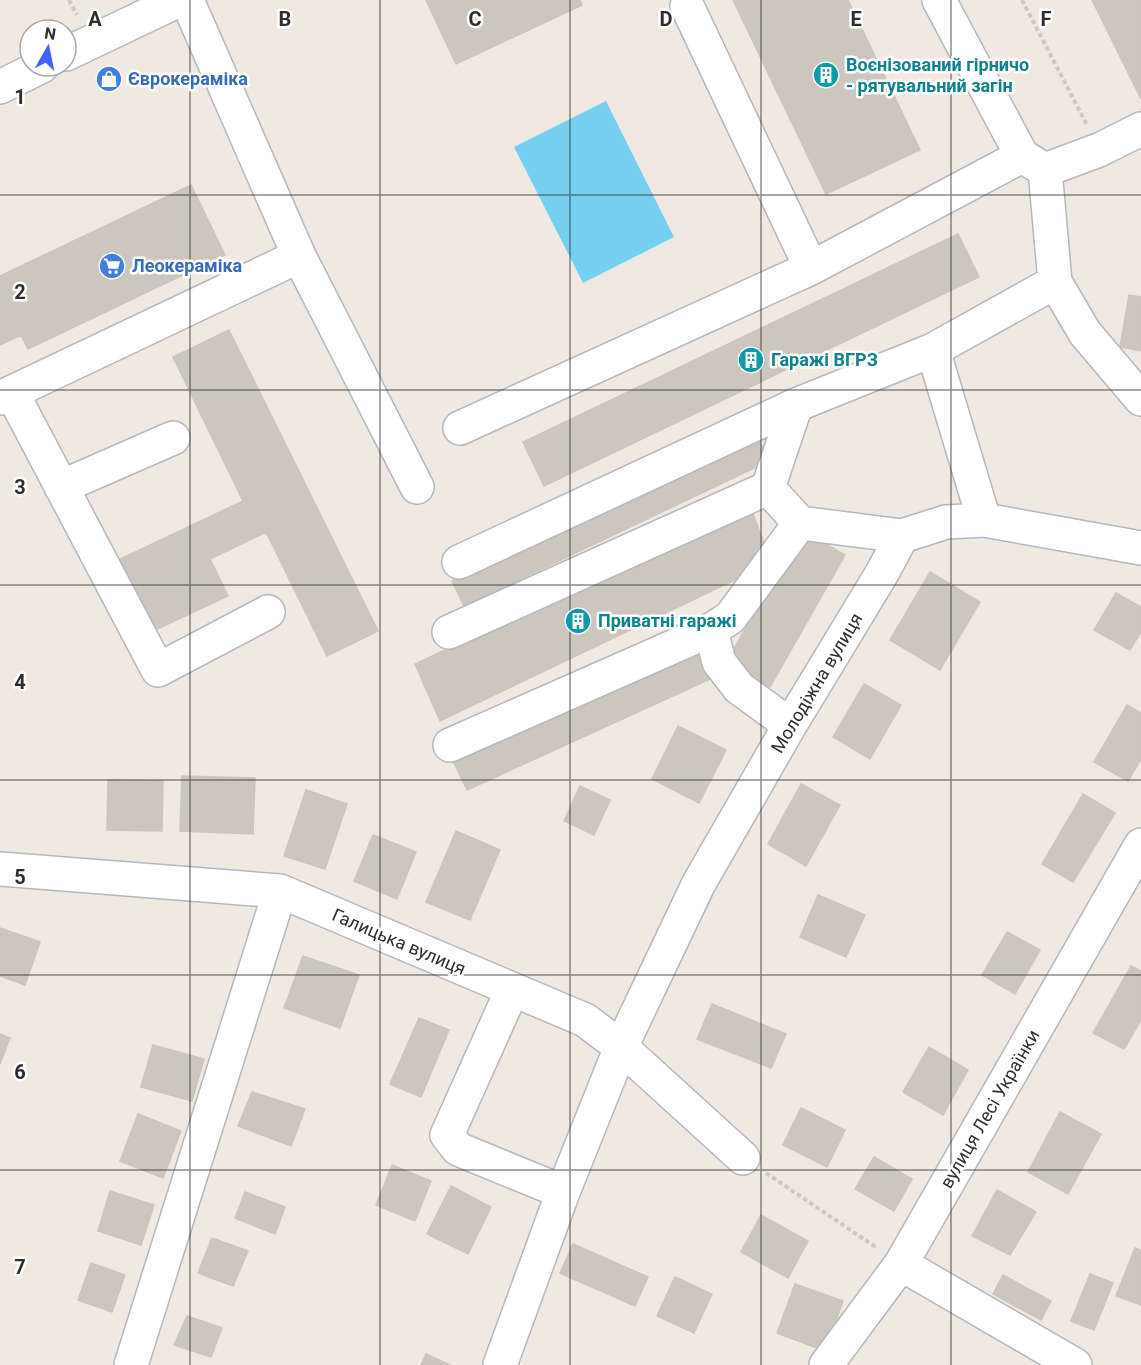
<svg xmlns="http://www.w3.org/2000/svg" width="1141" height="1365" font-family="Roboto,sans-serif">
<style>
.water{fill:#75cff0}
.building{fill:#cbc7bf;stroke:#cbc5ba;stroke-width:1.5}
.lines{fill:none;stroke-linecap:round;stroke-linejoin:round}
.minor-casing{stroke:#b4b7c1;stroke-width:36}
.path{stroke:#c9c9c9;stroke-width:4;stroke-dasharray:4.5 3;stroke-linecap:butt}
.minor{stroke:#fff;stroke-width:33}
.grid{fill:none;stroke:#2e2e2e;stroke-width:1.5;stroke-opacity:0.55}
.labels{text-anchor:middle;stroke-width:5;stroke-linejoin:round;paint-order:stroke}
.culture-label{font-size:18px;font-weight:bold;fill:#0d838f;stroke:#fff;text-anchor:start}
.shop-label{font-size:18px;font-weight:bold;fill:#366cbe;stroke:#fff;text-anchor:start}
.street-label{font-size:18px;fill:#2e2e2e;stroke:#fff}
.grid-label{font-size:20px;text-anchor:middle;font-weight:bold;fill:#2e2e2e;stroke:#fff;stroke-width:5;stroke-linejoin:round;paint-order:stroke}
</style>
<rect width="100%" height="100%" fill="#efe9e1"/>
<!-- water -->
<path class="water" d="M606,101L674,237L583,283L514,147Z"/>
<!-- building -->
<path class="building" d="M426,0H580L582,5L456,64Z
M733,0H848L920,150L826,194Z
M1092,0H1141V99Z
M191,185L225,255L28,349L21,335L0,345V276Z
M958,234L979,277L544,486L523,442Z
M1129,295L1141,297V351L1120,347Z
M229,330L378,631L327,656L266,532L210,559L228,596L151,632L118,560L243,501L173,357Z
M757,436L769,461L464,606L452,581Z
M750,506L765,546L739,578L440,721L415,664Z
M801,530L845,555L770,687L726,663Z
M930,572L980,602L940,670L890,640Z
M1116,593L1141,607V632L1130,650L1094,630Z
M697,649L710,679L467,790L453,761Z
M864,684L901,705L870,759L833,737Z
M1127,705L1141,713V759L1128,781L1094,762Z
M678,726L726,750L699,803L652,779Z
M182,776L255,778L253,834L180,831Z
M108,780L163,781L162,831L107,830Z
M801,784L840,805L806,866L768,844Z
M580,786L610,800L594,835L564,821Z
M306,790L347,804L325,869L284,856Z
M1083,794L1115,813L1073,882L1042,864Z
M456,831L500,850L470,920L426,902Z
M373,835L416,852L397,899L354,881Z
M818,895L865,915L846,957L800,937Z
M0,928L40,942L25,985L0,976Z
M1007,932L1040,950L1015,994L982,975Z
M303,956L359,975L340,1028L284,1008Z
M1131,966L1141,971V1020L1124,1049L1093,1033Z
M712,1004L786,1034L771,1068L697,1039Z
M419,1018L449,1030L421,1097L390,1084Z
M0,1034L10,1038L0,1064Z
M153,1045L204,1059L192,1101L141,1087Z
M929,1047L968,1070L943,1115L903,1092Z
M252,1092L305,1109L291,1146L238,1126Z
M801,1108L845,1130L827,1167L783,1145Z
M1060,1112L1101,1134L1068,1194L1028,1172Z
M138,1114L181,1131L163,1178L120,1161Z
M874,1157L912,1179L894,1211L855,1189Z
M392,1165L431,1181L415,1221L376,1205Z
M451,1186L491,1207L468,1254L427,1234Z
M997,1190L1036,1212L1010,1255L972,1236Z
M110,1191L154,1205L141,1245L98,1231Z
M245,1192L285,1207L275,1234L235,1218Z
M761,1215L808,1241L788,1278L741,1252Z
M212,1238L248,1251L233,1286L198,1273Z
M573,1244L648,1277L635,1306L560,1273Z
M1135,1248L1141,1250V1305L1116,1296Z
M91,1263L125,1275L112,1312L78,1300Z
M1090,1274L1113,1283L1094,1330L1071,1321Z
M1003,1275L1051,1301L1041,1320L993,1294Z
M675,1277L712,1294L694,1333L657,1316Z
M795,1284L843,1301L825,1351L777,1333Z
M187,1316L222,1328L211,1357L174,1345Z
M426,1354L450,1365H421Z"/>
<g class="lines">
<!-- minor casing -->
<g class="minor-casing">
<path id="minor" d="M187,0L299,256L417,487
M939,0L1022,156L1045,170L1055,282L1085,333L1141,399
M687,6L811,268
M66,54L179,0
M0,87L42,66
M1045,170L1099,150L1141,129
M12,393L158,670L268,612
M0,398L299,256
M460,428L811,268L1022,156
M61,487L173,438
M768,488L800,523L902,536
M984,520L933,350L1055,282
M459,562L796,405
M711,630L719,662L739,688L790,725
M449,632L768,488L796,405L933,350
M450,745L711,630L730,618L800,523
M0,869L280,891L585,1020L621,1047L743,1158
M512,990L447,1135L458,1149L563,1192
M901,1264L1075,1365
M131,1365L280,891
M500,1365L563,1192L621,1047L699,883L790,725L881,575L902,536L946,522L984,520L1141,548
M826,1365L901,1264L1141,845"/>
</g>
<!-- path -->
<path class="path" d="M69,0L77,15
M1022,0L1087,125
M766,1173L877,1248"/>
<!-- minor -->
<use href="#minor" class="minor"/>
</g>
<!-- grid -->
<path class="grid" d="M190,0V1365M380,0V1365M570,0V1365M761,0V1365M951,0V1365M0,195H1141M0,390H1141M0,585H1141M0,780H1141M0,975H1141M0,1170H1141"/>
<!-- icons -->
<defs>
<g id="building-disc" transform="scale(1.35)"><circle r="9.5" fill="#0f9aa8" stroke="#fff"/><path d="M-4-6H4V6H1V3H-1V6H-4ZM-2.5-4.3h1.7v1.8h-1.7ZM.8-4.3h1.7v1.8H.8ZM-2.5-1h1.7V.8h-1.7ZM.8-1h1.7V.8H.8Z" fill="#fff"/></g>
<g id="shop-disc" transform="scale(1.35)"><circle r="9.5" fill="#3f7fe0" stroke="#fff"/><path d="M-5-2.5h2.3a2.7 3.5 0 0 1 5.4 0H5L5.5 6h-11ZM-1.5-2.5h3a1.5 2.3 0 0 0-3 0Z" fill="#fff"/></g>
<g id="supermarket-disc" transform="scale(1.35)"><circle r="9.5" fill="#3f7fe0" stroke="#fff"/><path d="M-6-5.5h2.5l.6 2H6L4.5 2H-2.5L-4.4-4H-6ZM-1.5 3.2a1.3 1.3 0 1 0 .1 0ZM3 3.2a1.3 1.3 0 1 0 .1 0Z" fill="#fff"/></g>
</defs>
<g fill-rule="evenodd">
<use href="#building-disc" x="826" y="75"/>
<use href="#shop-disc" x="109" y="79"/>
<use href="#supermarket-disc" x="112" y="266"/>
<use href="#building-disc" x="751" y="360"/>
<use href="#building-disc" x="578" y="621"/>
</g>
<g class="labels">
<!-- culture labels -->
<g class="culture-label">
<text x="846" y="71">Воєнізований гірничо<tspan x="846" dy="21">- рятувальний загін</tspan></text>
<text x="771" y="366">Гаражі ВГРЗ</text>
<text x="598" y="627">Приватні гаражі</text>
</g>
<!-- shop labels -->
<g class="shop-label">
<text x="128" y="85">Єврокераміка</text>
<text x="132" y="272">Леокераміка</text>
</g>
<!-- street labels -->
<g class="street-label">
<text transform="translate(817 683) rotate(-59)" y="6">Молодіжна вулиця</text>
<text transform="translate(399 942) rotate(23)" y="6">Галицька вулиця</text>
<text transform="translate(990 1109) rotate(-60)" y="6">вулиця Лесі Українки</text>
</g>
</g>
<g class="grid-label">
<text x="95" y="26">A</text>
<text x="285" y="26">B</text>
<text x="475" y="26">C</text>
<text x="666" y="26">D</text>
<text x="856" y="26">E</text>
<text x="1046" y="26">F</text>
<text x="20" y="104">1</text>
<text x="20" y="299">2</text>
<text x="20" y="494">3</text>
<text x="20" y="689">4</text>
<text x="20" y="884">5</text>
<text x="20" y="1079">6</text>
<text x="20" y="1274">7</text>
</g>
<!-- north arrow -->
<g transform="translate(48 48) rotate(9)"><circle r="28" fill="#ffffff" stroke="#ababab" stroke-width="1.5"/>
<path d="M0-4.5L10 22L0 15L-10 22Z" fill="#4264fb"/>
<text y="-9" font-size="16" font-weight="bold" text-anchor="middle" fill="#2e2e2e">N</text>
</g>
</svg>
